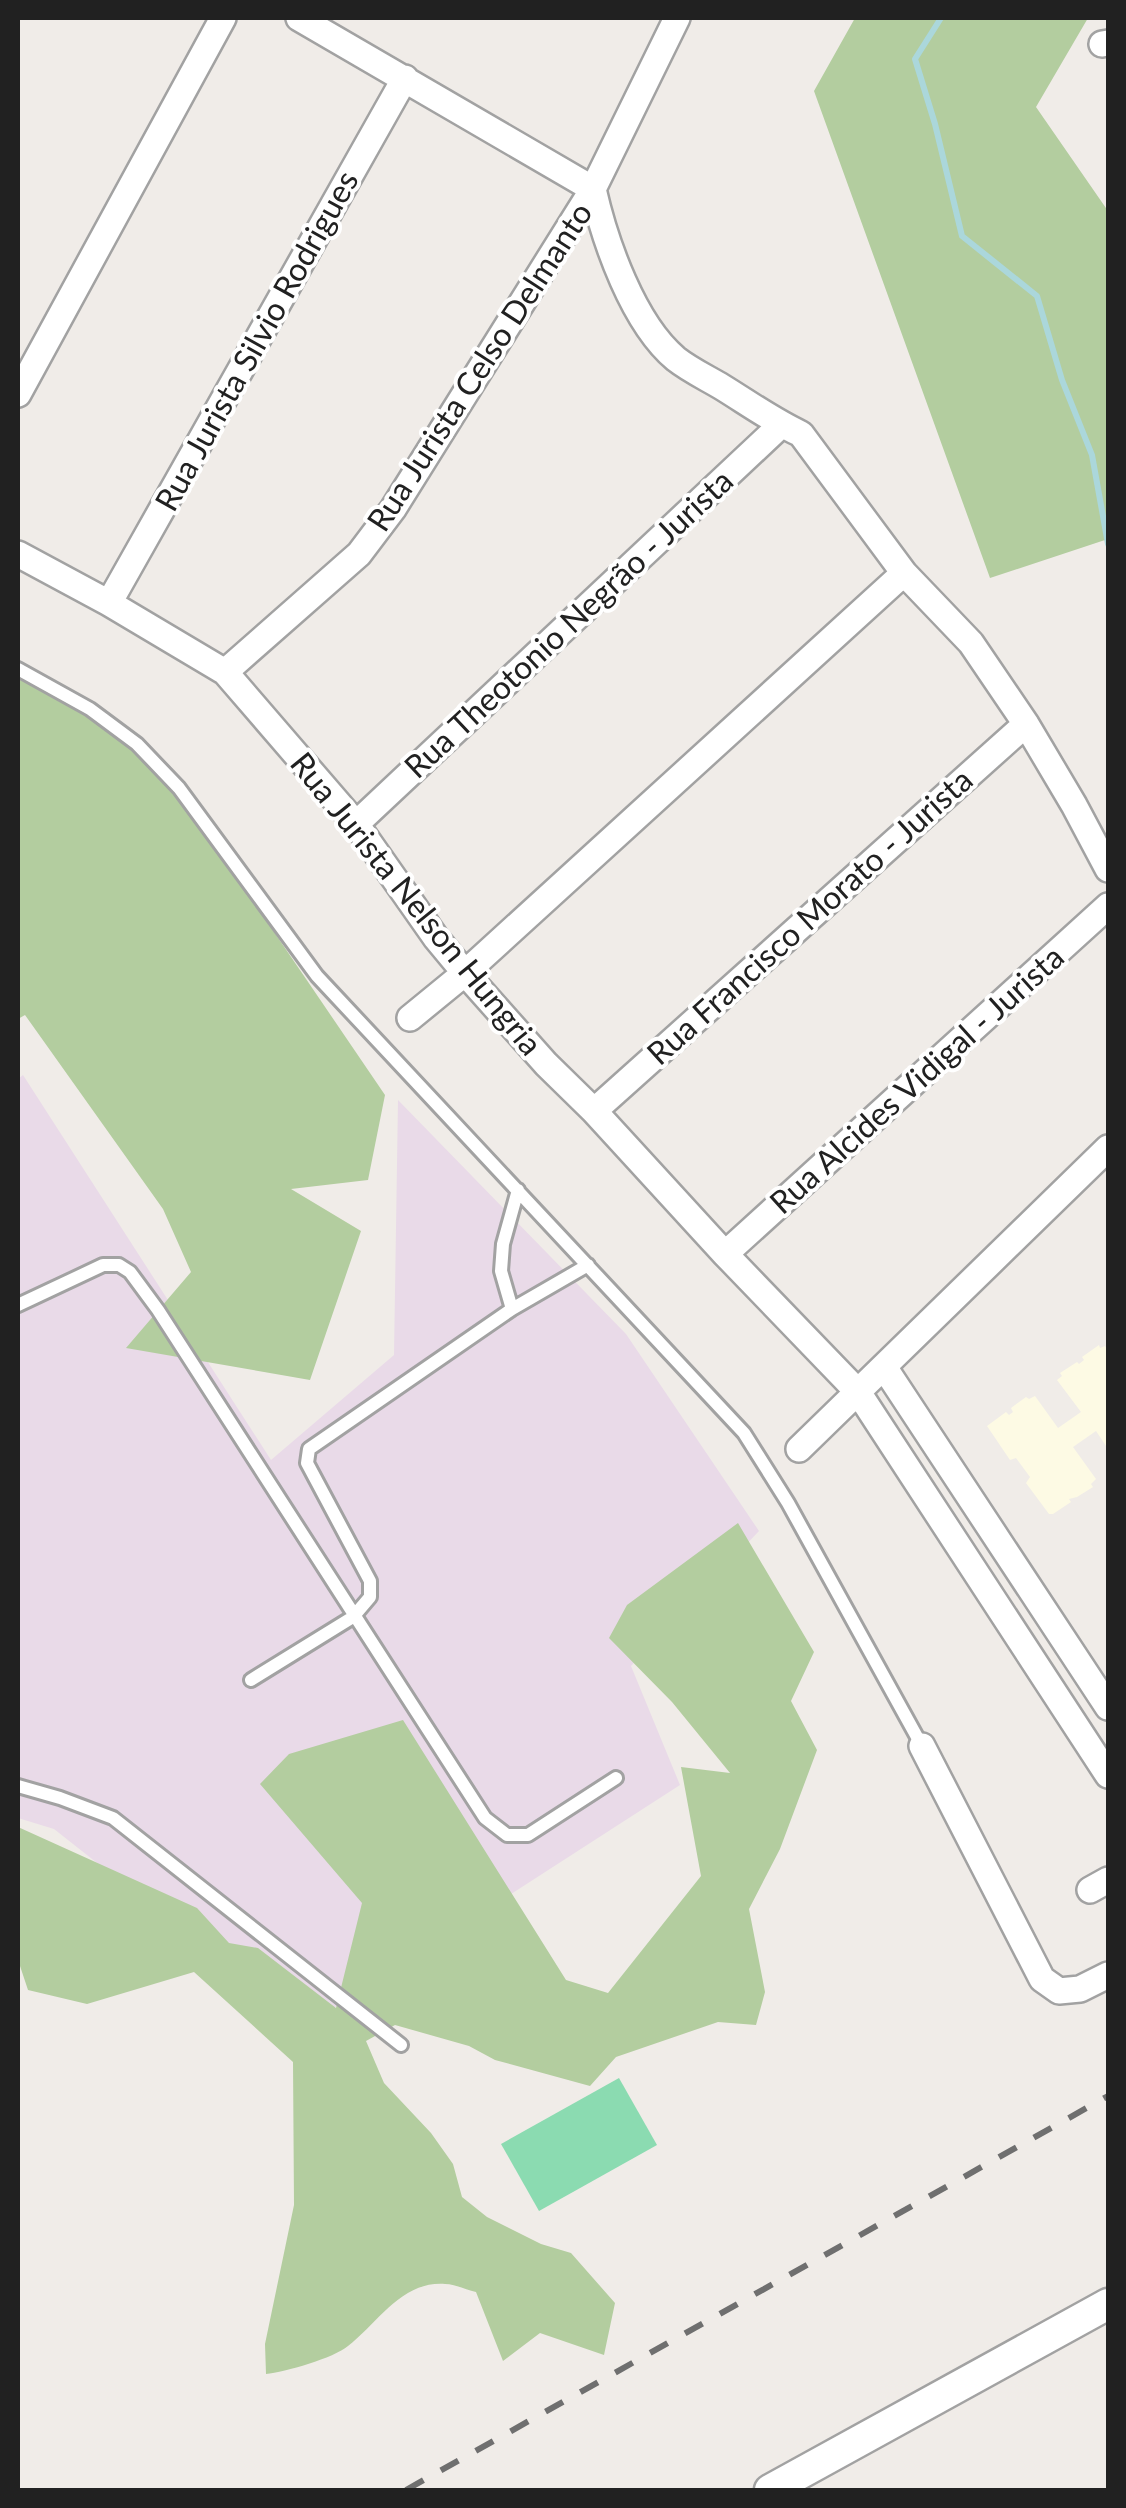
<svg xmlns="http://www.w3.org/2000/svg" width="1126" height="2508" font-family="Lato,sans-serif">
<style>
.industrial{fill:#e9dae8}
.education{fill:#fdfae4}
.forest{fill:#b3cd9f}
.pitch{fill:#8bdbb1}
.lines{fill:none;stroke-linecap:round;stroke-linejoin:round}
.stream{stroke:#abd7db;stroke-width:6}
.service-casing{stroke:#a2a2a2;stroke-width:18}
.minor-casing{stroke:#a2a2a2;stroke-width:30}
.tertiary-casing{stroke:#a2a2a2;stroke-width:35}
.service{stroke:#fff;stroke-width:12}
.minor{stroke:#fff;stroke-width:25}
.tertiary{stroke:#fff;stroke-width:30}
.rail{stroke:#6f6f6f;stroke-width:6;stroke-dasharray:20 20;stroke-linecap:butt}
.labels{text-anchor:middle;stroke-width:8;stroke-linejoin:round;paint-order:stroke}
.street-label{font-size:32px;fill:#212121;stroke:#fff}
</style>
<rect width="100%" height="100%" fill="#f0ece8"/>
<!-- industrial -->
<path class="industrial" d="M23,1075L271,1460L394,1355L398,1100L626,1334L759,1531L631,1666L680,1785L305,2027L54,1829L18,1818V1079Z"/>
<!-- education -->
<path class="education" d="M1099,1345L1100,1348L1105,1346L1108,1351V1449L1096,1431L1073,1447L1096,1479L1091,1484L1093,1487L1077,1497L1069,1499L1071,1502L1053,1514H1049L1026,1483L1030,1477L1016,1458L1010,1460L987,1426L1006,1412L1009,1415L1013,1412L1011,1408L1026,1397L1029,1399L1035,1396L1058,1428L1081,1412L1057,1380L1062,1376L1060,1373L1077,1362L1079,1364L1084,1360L1082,1357Z"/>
<!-- forest -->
<path class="forest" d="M855,18H1088L1036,107L1108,211V539L990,578L814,91Z
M18,679L85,704L155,757L385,1095L368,1180L291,1189L361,1231L310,1380L126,1348L191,1272L163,1209L25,1015L18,1019Z
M738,1523L814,1652L791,1701L817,1750L780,1849L749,1909L765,1992L756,2025L718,2022L616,2057L590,2086L495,2060L469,2046L395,2025L366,2041L384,2083L431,2133L453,2164L462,2197L487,2217L541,2244L571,2253L615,2303L604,2355L540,2333L503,2361L476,2292C466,2290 455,2284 445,2284C401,2281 379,2322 348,2346C334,2358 285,2372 266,2374L265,2344L294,2205L293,2062L194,1972L87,2004L28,1990L18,1960V1827L197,1908L229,1943L258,1948L336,2008L362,1903L260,1784L289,1754L403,1720L566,1980L608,1993L701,1876L681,1767L730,1773L672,1702L609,1638L627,1605Z"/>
<!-- pitch -->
<path class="pitch" d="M619,2078L657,2145L539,2211L501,2144Z"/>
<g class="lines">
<!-- stream -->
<path class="stream" d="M941,18L915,59L935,124L962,236L1037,296L1062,380L1092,455L1108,544"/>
<!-- service casing -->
<g class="service-casing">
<path id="service" d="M18,669L90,709L137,744L179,788L317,976L744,1433L788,1503L922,1746
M18,1305L103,1265H119L130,1272L158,1310L485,1818L507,1835H528L616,1778
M512,1309L501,1271L503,1244L518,1190
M251,1680L353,1617L370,1597V1581L307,1463L309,1449L512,1309L588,1265
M18,1786L60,1798L113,1818L401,2045"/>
</g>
<!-- minor casing -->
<g class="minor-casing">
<path id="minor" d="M299,18L593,189C605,242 633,323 676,359C690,370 707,378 722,387C748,403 773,421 801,434L904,573L971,643L1026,724L1074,805L1108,869
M1102,44L1108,43
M18,394L223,18
M18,554L109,603L225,672L356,824L436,938L465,973L546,1064L594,1111L725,1254L858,1392L1108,1775
M109,603L405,78
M225,672L359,554L393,509L593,189L677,18
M356,824L781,425
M410,1018L465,973L904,573
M594,1111L1026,724
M725,1254L1108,906
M884,1367L1108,1707
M799,1449L1108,1148
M922,1746L1042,1979L1059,1991L1080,1989L1108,1975
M1090,1890L1108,1880"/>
</g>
<!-- tertiary casing -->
<g class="tertiary-casing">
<path id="tertiary" d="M770,2490L1108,2304"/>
</g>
<!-- service -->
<use href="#service" class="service"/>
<!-- minor -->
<use href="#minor" class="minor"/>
<!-- tertiary -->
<use href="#tertiary" class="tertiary"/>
<!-- rail -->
<path class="rail" d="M406,2490L1108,2096"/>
</g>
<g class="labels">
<!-- street labels -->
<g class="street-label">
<text transform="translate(257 341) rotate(-61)" y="11">Rua Jurista Silvio Rodrigues</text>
<text transform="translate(480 367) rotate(-57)" y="11">Rua Jurista Celso Delmanto</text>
<text transform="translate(569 624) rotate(-43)" y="11">Rua Theotonio Negrão - Jurista</text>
<text transform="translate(416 904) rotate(51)" y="11">Rua Jurista Nelson Hungria</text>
<text transform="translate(810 917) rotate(-42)" y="11">Rua Francisco Morato - Jurista</text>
<text transform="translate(917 1080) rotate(-42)" y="11">Rua Alcides Vidigal - Jurista</text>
</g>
</g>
<!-- border -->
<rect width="1126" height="2508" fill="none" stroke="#212121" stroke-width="40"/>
</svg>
